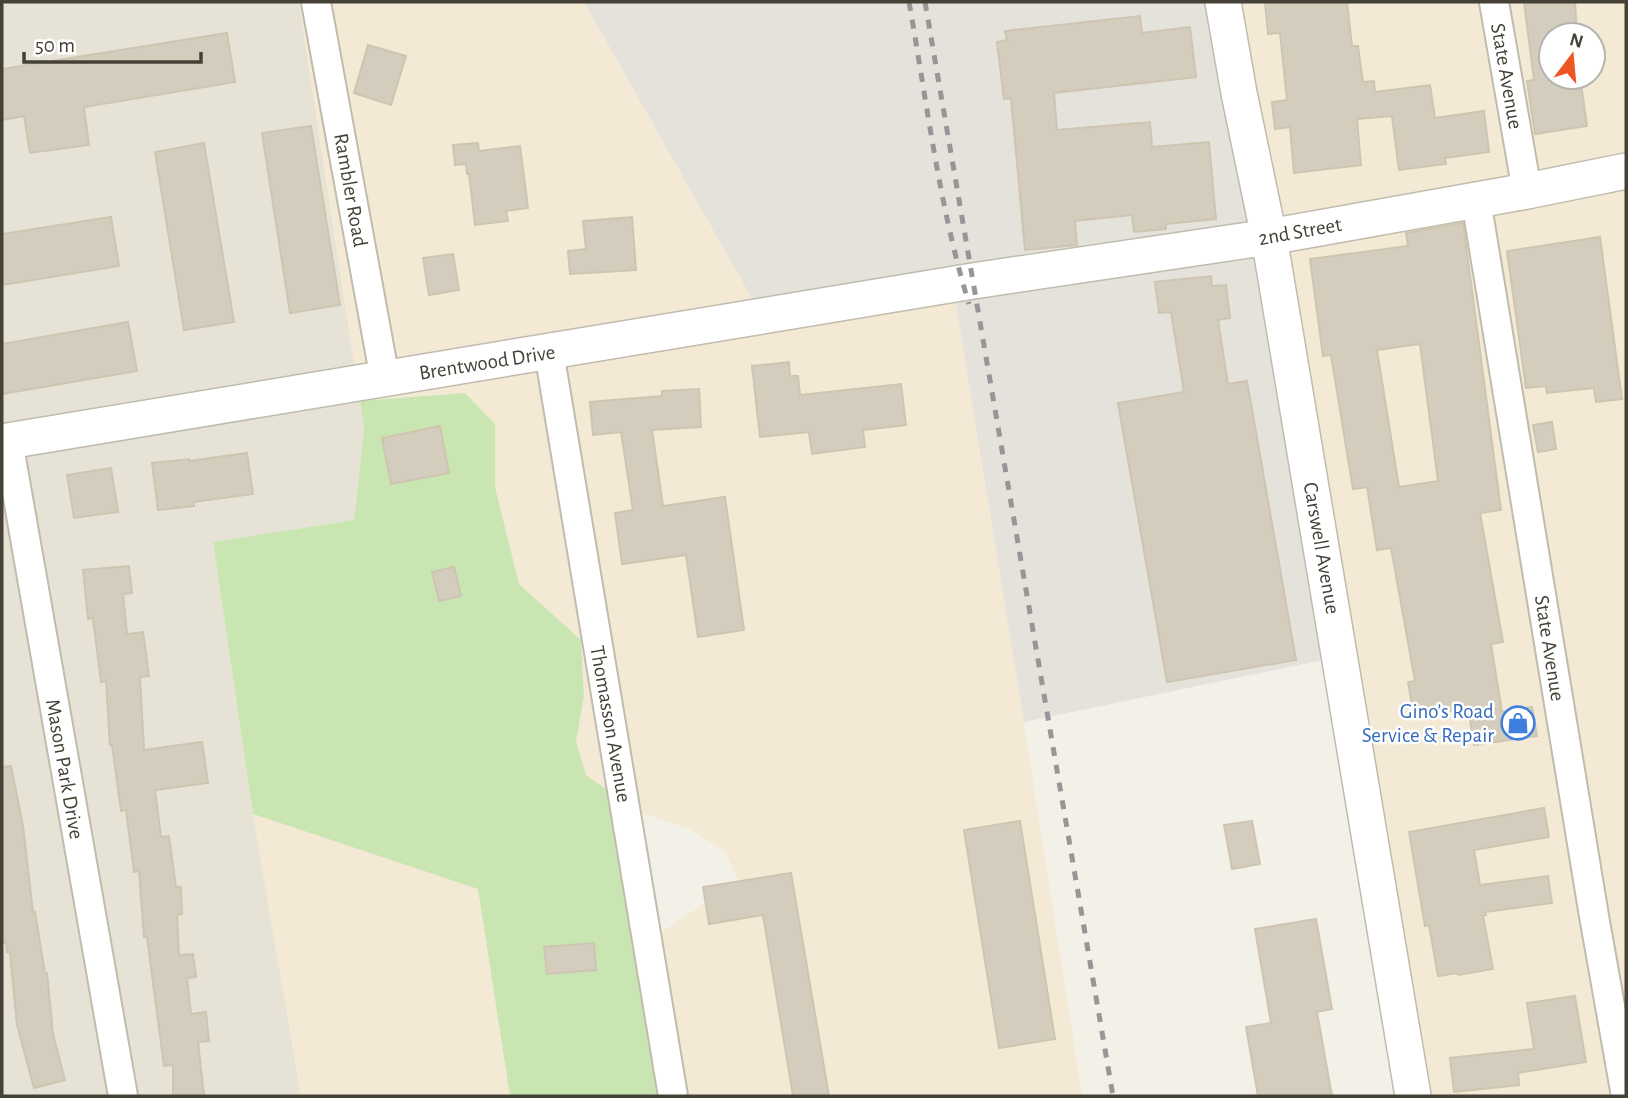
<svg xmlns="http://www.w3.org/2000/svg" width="1628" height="1098" font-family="'Alegreya Sans',sans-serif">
<rect width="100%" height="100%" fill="#f3f0e7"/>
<path fill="#e6e3d6" d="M 2,2 L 299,2 L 355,370 L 2,429 Z
M 359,396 L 364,429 L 354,520 L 213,542 L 253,814 L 301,1096 L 135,1096 L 23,452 Z
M 2,484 L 110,1096 L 2,1096 Z"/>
<path fill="#f3e9d4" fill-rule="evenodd" d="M 299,2 L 304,2 L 370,368 L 355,370 Z
M 329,2 L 584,2 L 755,304 L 394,364 Z
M 1236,2 L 1482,2 L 1512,180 L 1278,221 Z
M 1507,2 L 1626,2 L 1626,158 L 1537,175 ZM 1551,35 L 1593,35 L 1593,77 L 1551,77 Z
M 1626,185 L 1626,1025 L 1491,211 Z
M 1466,215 L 1614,1096 L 1426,1096 L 1283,248 Z
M 955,301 L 992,519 L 1082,1096 L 686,1096 L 659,934 L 738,881 L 725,851 L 690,829 L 638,812 L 563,363 Z
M 538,367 L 610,792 L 586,775 L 576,740 L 584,696 L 581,640 L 519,584 L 495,487 L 495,424 L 465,393 L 360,401 L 360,396 Z
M 253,814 L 478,889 L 510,1096 L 301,1096 Z"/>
<path fill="#e5e2dc" d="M 584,2 L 1211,2 L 1254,225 L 755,304 Z
M 1258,252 L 1328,659 L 1024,722 L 955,298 Z"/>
<path fill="#c9e5b2" d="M 465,393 L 495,424 L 495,487 L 519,584 L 581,640 L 584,696 L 576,741 L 586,775 L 610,792 L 661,1096 L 510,1096 L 478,889 L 253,814 L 213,542 L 354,520 L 364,429 L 360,401 Z"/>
<path fill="#d4cdbd" stroke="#cec5b1" stroke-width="2" fill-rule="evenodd" d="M 1265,2 L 1347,2 L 1352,46 L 1358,46 L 1363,82 L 1374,81 L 1375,92 L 1430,85 L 1435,118 L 1484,111 L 1489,152 L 1445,158 L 1446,164 L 1399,170 L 1392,116 L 1357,119 L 1361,165 L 1294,173 L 1290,127 L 1275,129 L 1272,102 L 1287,100 L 1280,33 L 1268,34 Z
M 1524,2 L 1575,2 L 1577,35 L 1551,35 L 1551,77 L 1580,77 L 1587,126 L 1535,134 L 1527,81 L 1534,80 Z
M 1140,16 L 1142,33 L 1190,27 L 1196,77 L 1054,93 L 1057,130 L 1150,122 L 1152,147 L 1209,142 L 1216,219 L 1166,224 L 1166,229 L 1134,232 L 1132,215 L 1075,221 L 1077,245 L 1025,250 L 1011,98 L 1004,99 L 997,42 L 1007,40 L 1005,31 Z
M 227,33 L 235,82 L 84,107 L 89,145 L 30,153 L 24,116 L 2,120 L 2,69 Z
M 368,45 L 406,56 L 391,105 L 354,93 Z
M 311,126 L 340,305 L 290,313 L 262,133 Z
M 204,143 L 234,322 L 184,330 L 155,152 Z
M 478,143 L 479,151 L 520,146 L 528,208 L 506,211 L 508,221 L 475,225 L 469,174 L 467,174 L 466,164 L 455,165 L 453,145 Z
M 111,217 L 119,266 L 2,285 L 2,234 Z
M 632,217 L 636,270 L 570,274 L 568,251 L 586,249 L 583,221 Z
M 1463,223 L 1501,510 L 1480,513 L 1503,642 L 1491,644 L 1502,712 L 1532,707 L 1537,736 L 1474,745 L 1468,708 L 1414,716 L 1408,682 L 1415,681 L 1391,548 L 1377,550 L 1367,487 L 1353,489 L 1331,355 L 1323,356 L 1310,259 L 1408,246 L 1406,233 ZM 1420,344 L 1438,481 L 1399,487 L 1377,350 Z
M 1600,237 L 1622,399 L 1596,402 L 1594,388 L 1547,393 L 1546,386 L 1526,388 L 1507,251 Z
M 453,254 L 459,290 L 429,295 L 423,258 Z
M 1211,276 L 1212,286 L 1226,285 L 1230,318 L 1218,320 L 1228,384 L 1247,381 L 1296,660 L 1167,682 L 1118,403 L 1184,392 L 1171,312 L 1159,313 L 1155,282 Z
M 128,322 L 137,371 L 2,394 L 2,344 Z
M 789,362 L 790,376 L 798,376 L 800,395 L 901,384 L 906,425 L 863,430 L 865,447 L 812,454 L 809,432 L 760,437 L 752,366 Z
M 699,389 L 701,427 L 652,430 L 663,506 L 725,497 L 744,630 L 698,637 L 686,555 L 622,564 L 615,513 L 633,510 L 621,432 L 593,435 L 590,402 L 662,396 L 662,391 Z
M 1552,422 L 1556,449 L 1538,452 L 1533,425 Z
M 440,426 L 449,473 L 391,484 L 382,438 Z
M 247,453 L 253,494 L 194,502 L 194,506 L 158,510 L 152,463 L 189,459 L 189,461 Z
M 111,468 L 118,512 L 74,518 L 67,475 Z
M 129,566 L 132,593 L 123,594 L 127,634 L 143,632 L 149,676 L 140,677 L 144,750 L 202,742 L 208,783 L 155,790 L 161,837 L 169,836 L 176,887 L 181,887 L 182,914 L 177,915 L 179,955 L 193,954 L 196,977 L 187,978 L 191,1014 L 206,1012 L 209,1041 L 198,1042 L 204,1096 L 173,1096 L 173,1065 L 164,1066 L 147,937 L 144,937 L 139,871 L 134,872 L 126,810 L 121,811 L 112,745 L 110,745 L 106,681 L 101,682 L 93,618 L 88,619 L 83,570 Z
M 454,567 L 461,596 L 439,601 L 432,572 Z
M 11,766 L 23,826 L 33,912 L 35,912 L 45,973 L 47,973 L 53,1034 L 65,1080 L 34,1088 L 17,1025 L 10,952 L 7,952 L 6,943 L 2,943 L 2,767 Z
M 1544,808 L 1549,837 L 1474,850 L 1480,885 L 1548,876 L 1552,903 L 1485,912 L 1486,915 L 1483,916 L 1493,969 L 1458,975 L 1457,973 L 1438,976 L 1429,925 L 1425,926 L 1409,832 Z
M 1020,821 L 1055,1039 L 999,1048 L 964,830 Z
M 1252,821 L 1260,864 L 1232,869 L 1224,825 Z
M 791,873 L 829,1096 L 793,1096 L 763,915 L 709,924 L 703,887 Z
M 1316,919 L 1332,1009 L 1317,1012 L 1332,1096 L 1258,1096 L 1246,1027 L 1271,1023 L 1255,929 Z
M 594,943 L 596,970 L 547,974 L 544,947 Z
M 1575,996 L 1586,1062 L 1518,1073 L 1519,1085 L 1454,1092 L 1450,1058 L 1534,1049 L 1527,1003 Z"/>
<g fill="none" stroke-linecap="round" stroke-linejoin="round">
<defs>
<path id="minor" d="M 316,2 L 385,379
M 1494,2 L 1527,191
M 1476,200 L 1594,916 L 1626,1096
M 549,352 L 673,1096
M 8,441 L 123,1096"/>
<path id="tertiary" d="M 1223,2 L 1239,93 L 1269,237 L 1413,1096
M 2,442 L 973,281 L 1269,237 L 1527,191 L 1626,171"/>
</defs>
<use href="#minor" stroke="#c0bcad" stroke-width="32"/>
<use href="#tertiary" stroke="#c0bcad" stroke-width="38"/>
<use href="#minor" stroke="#fff" stroke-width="28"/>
<use href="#tertiary" stroke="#fff" stroke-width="35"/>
<path stroke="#969696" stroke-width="5" stroke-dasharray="9 9" stroke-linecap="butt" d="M 909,2 C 927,103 939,206 969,304
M 925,2 L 1113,1096"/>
</g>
<defs>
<symbol id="shop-ring" viewBox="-11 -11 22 22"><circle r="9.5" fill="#fff" stroke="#3f7fe0" stroke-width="1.5"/><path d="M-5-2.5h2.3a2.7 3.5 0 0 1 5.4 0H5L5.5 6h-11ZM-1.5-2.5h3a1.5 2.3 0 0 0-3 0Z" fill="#3f7fe0"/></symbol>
</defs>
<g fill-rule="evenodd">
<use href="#shop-ring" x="1499" y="704" width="38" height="38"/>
</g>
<g text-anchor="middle" stroke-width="5" stroke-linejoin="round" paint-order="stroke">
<g font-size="21" fill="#454137" stroke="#fff">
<text transform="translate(1507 76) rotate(80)" y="7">State Avenue</text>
<text transform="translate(351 190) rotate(80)" y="7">Rambler Road</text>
<text transform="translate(1300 231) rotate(-10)" y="7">2nd Street</text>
<text transform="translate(487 362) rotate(-9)" y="7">Brentwood Drive</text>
<text transform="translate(1322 548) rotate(80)" y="7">Carswell Avenue</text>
<text transform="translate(1550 648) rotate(81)" y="7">State Avenue</text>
<text transform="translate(611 724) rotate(80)" y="7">Thomasson Avenue</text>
<text transform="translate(65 769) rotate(80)" y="7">Mason Park Drive</text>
</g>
<g font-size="21" fill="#366cbe" stroke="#fff" text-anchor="end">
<text x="1494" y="718">Gino’s Road<tspan x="1494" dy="24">Service &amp; Repair</tspan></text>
</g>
</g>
<rect width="1628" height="1098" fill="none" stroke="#454137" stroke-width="7"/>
<g transform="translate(1572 56) rotate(16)"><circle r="33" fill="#ffffff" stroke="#b5b3af" stroke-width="2"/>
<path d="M0-5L12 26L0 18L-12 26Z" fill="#ed5624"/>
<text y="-10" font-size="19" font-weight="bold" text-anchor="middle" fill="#454137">N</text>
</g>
<path d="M24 52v10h177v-10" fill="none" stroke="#454137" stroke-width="3.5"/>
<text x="35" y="52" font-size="21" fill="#454137" stroke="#ffffff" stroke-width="5" paint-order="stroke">50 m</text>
</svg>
